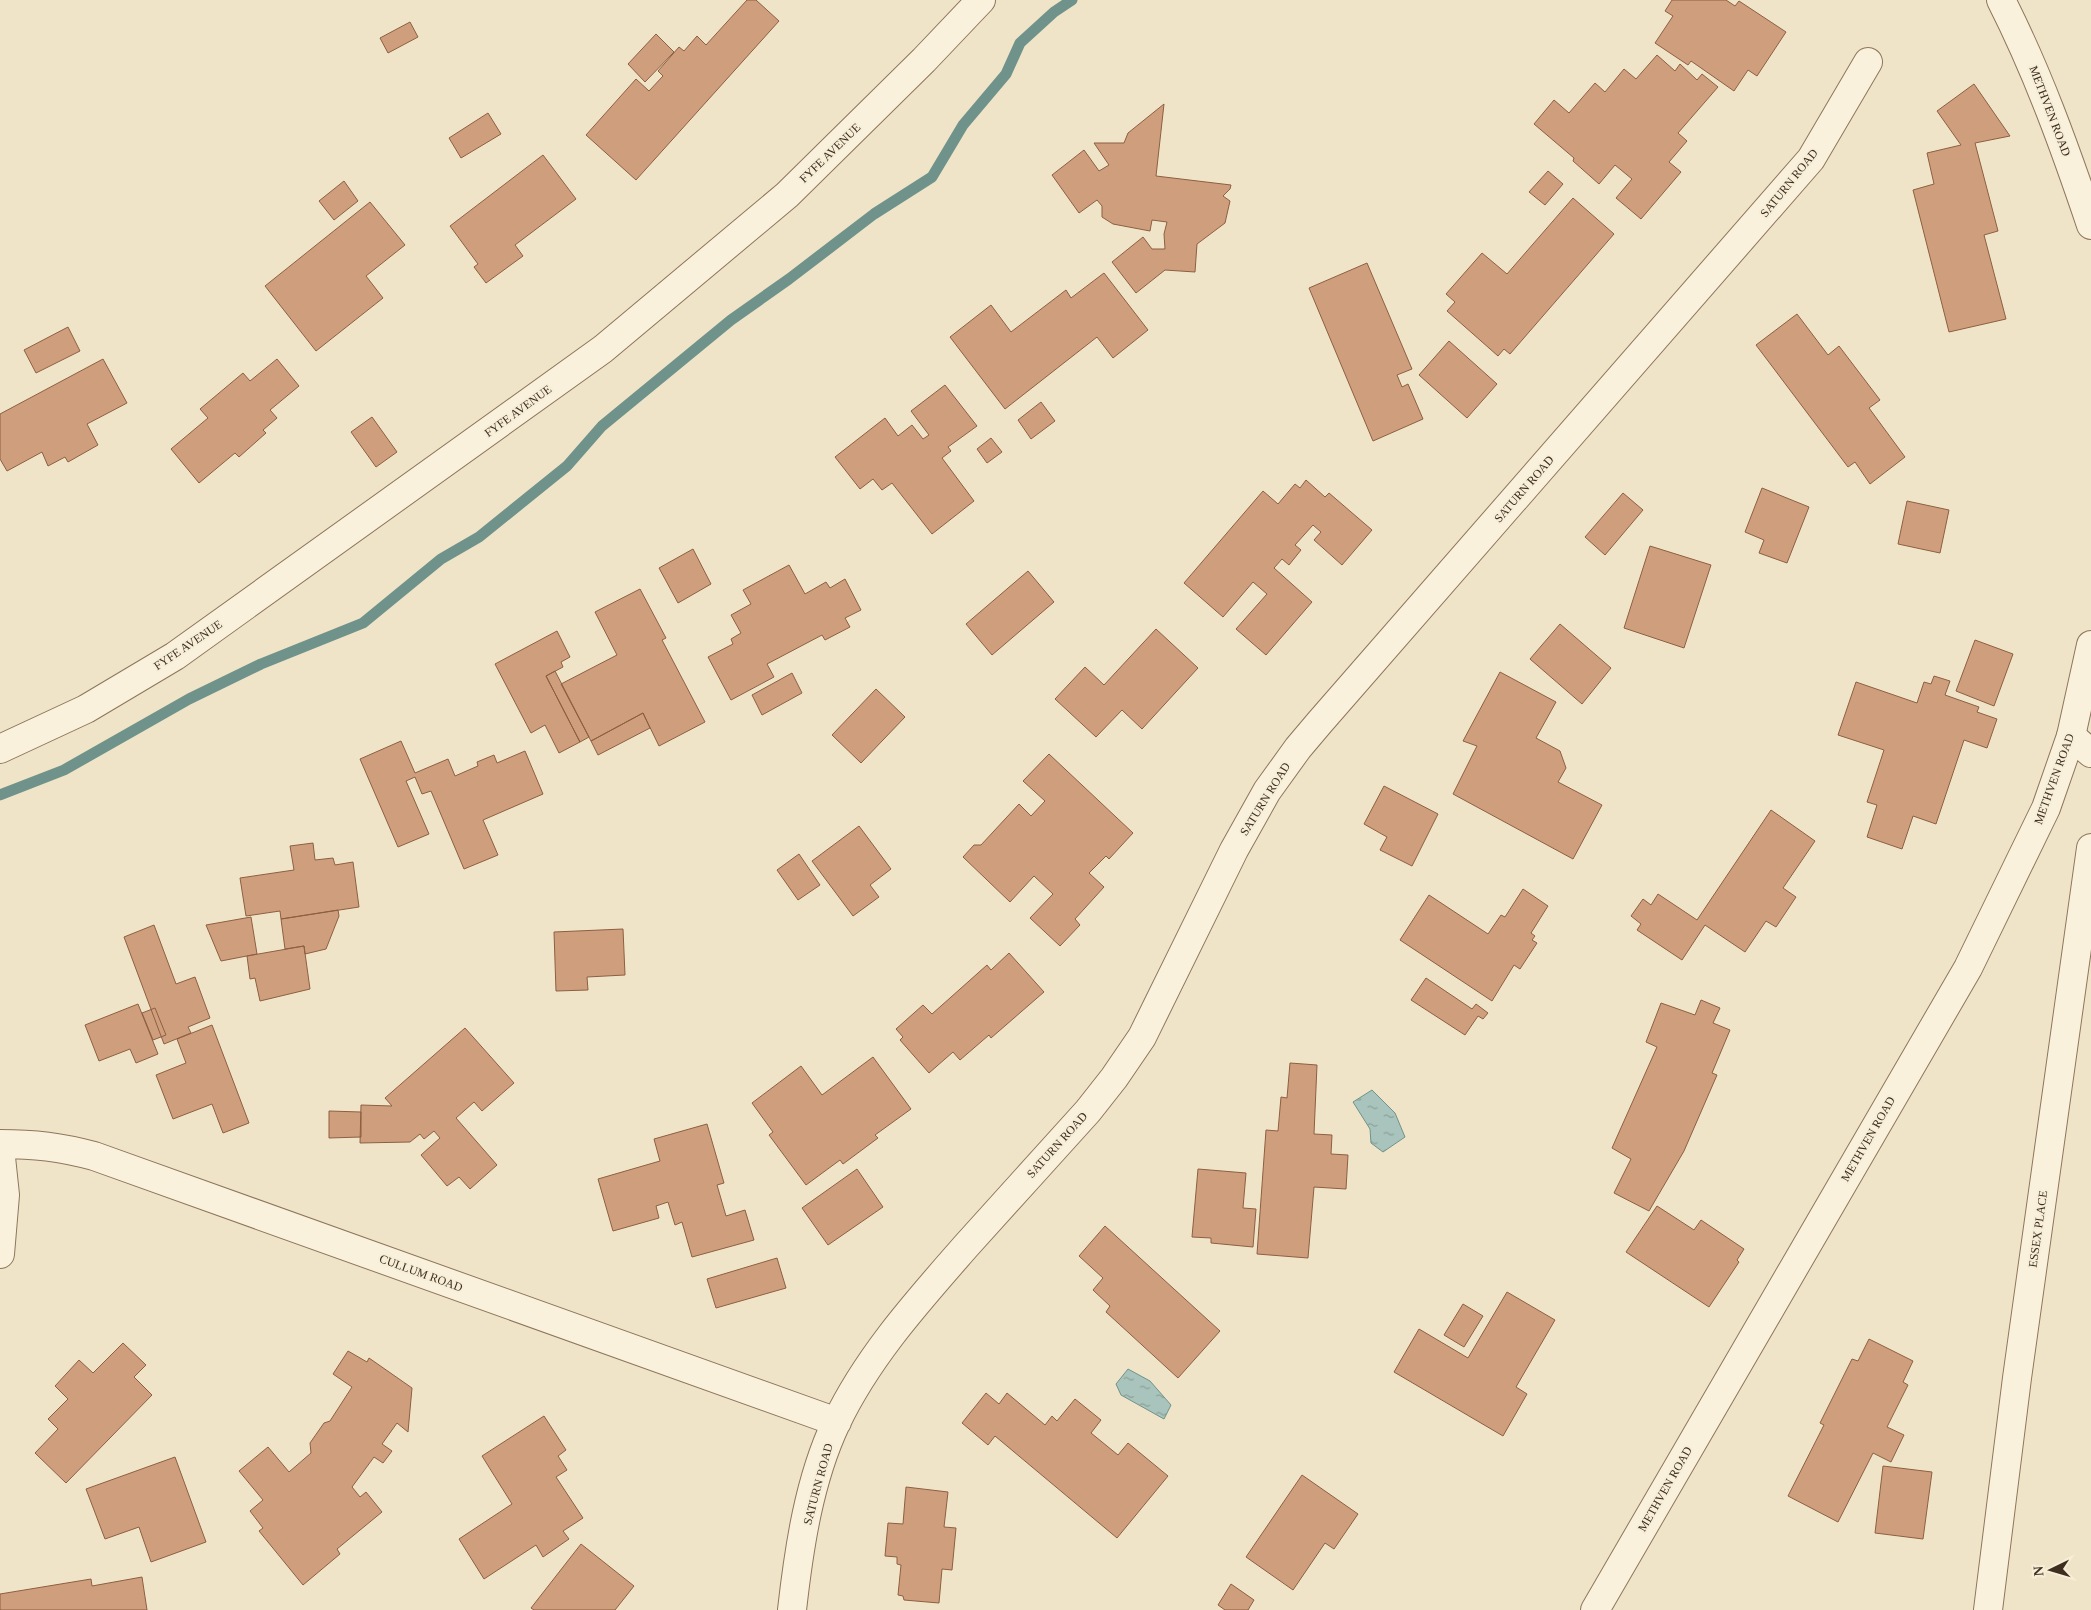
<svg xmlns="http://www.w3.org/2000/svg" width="2091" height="1610" font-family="'Times New Roman',serif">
<defs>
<pattern id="water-ripples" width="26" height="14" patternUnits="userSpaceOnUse" patternTransform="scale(1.25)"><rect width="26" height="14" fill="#a9c4bc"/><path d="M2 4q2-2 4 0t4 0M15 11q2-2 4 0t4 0" fill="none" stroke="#8ba098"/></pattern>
</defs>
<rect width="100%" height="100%" fill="#f0e4c8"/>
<path fill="url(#water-ripples)" stroke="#6f938a" d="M 1372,1090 L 1395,1113 L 1405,1137 L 1383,1152 L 1371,1143 L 1370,1129 L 1353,1102 Z
M 1128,1369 L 1150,1381 L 1171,1405 L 1164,1419 L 1121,1395 L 1116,1384 Z"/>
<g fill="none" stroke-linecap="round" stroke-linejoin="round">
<path stroke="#6f938a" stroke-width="11" d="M 0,795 L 64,770 L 189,699 L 261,664 L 363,623 L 441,559 L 479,537 L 567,466 L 602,426 L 731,320 L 789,279 L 874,214 L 932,177 L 963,125 L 1006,74 L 1020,43 L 1054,12 L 1072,0"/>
</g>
<path fill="#cf9f7d" stroke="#8d5f41" d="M 747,0 L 756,0 L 779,21 L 636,180 L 586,135 L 636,79 L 649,91 L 663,76 L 658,71 L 679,47 L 684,51 L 697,36 L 706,45 Z
M 1672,0 L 1726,0 L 1735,6 L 1739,1 L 1786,32 L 1757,76 L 1748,70 L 1734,91 L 1691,61 L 1688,65 L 1655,43 L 1673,16 L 1665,11 Z
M 410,22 L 418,37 L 388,53 L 380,38 Z
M 656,34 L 674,52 L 645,82 L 628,64 Z
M 1657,55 L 1675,71 L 1680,64 L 1697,80 L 1702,74 L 1718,87 L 1678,133 L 1687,141 L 1669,162 L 1681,172 L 1641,219 L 1616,198 L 1632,179 L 1615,165 L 1599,184 L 1573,161 L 1574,158 L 1534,124 L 1554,100 L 1569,113 L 1595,83 L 1605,92 L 1624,69 L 1636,79 Z
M 1974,84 L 2010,136 L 1975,143 L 1998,231 L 1984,235 L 2006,319 L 1949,332 L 1913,190 L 1934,184 L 1927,153 L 1961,145 L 1937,111 Z
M 1164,104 L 1156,176 L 1231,185 L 1230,189 L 1223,196 L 1230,201 L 1225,223 L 1197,244 L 1195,272 L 1165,270 L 1136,293 L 1112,262 L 1143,237 L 1152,249 L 1165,249 L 1164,234 L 1167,222 L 1152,220 L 1150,231 L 1113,224 L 1102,217 L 1102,206 L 1097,200 L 1079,213 L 1052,175 L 1084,150 L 1099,171 L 1109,165 L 1094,143 L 1124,143 L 1128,133 Z
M 488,113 L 501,134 L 461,158 L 449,138 Z
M 543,155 L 576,199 L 515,245 L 523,256 L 486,283 L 474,267 L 478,264 L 450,226 Z
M 1548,171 L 1563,184 L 1545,205 L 1529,192 Z
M 344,181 L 358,201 L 334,220 L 319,201 Z
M 1573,198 L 1614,234 L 1510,354 L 1504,349 L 1498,356 L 1447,311 L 1455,302 L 1446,294 L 1482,253 L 1507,274 Z
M 370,202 L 405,245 L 366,276 L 383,298 L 316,351 L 265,286 Z
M 1367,263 L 1412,369 L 1397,375 L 1402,387 L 1408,384 L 1423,419 L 1373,441 L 1309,288 Z
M 1104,273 L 1148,330 L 1113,358 L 1097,337 L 1005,409 L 950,337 L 991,305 L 1011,332 L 1066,290 L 1071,298 Z
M 1797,314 L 1828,355 L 1839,346 L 1880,400 L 1869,408 L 1905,457 L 1870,484 L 1855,462 L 1848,467 L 1756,345 Z
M 68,327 L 80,351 L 36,373 L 24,350 Z
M 1449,341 L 1497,384 L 1467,418 L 1419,375 Z
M 103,359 L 127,403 L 87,424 L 98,445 L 68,462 L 65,457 L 48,466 L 42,452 L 7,471 L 0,459 L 0,414 Z
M 277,359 L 299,386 L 270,410 L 277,418 L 263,430 L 266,433 L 239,457 L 235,453 L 199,483 L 171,449 L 208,418 L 200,409 L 243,373 L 250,381 Z
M 945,385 L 977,426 L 948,447 L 951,451 L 942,458 L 974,501 L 932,534 L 892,483 L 882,490 L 873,479 L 860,489 L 835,457 L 885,418 L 898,436 L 912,425 L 923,439 L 929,435 L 911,411 Z
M 1041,402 L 1055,421 L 1031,439 L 1018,420 Z
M 372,417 L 397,452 L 376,467 L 351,432 Z
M 991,438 L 1002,452 L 987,463 L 977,449 Z
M 1306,480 L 1325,497 L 1329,493 L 1372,530 L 1342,565 L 1314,540 L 1321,532 L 1313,525 L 1295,545 L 1301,550 L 1289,565 L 1282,559 L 1274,568 L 1312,602 L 1266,655 L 1236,629 L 1267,594 L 1253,582 L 1223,617 L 1184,583 L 1263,491 L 1278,504 L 1295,484 L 1300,488 Z
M 1762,488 L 1809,507 L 1787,563 L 1759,553 L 1764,540 L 1745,532 Z
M 1623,493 L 1643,510 L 1605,555 L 1585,537 Z
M 1907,501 L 1949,510 L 1940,553 L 1898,544 Z
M 1650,546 L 1711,565 L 1684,648 L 1624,628 Z
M 693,549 L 711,584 L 678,603 L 659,568 Z
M 789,565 L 805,594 L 826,582 L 830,588 L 845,579 L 861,610 L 845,618 L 850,627 L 825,640 L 822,635 L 767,664 L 774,677 L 731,700 L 708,657 L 733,644 L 731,639 L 741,633 L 731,615 L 751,604 L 743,590 Z
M 1028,571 L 1054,602 L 992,655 L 966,624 Z
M 640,589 L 666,638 L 662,640 L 705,722 L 659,746 L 643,713 L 591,741 L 561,684 L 617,655 L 595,612 Z
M 1560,624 L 1611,668 L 1582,704 L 1530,659 Z
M 1156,629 L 1198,668 L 1142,729 L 1122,710 L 1096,737 L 1055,699 L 1085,667 L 1104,685 Z
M 557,631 L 570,657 L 561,662 L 563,667 L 546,676 L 580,742 L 559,753 L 545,725 L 531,733 L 495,664 Z
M 1975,640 L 2013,654 L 1994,706 L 1956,691 Z
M 555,671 L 589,737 L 580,742 L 546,676 Z
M 1500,672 L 1556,702 L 1536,738 L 1560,751 L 1566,768 L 1558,782 L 1602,805 L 1573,859 L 1453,794 L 1477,746 L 1463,741 Z
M 792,673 L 802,693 L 762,715 L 752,695 Z
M 1934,676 L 1950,681 L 1945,695 L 1979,707 L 1977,712 L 1997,719 L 1987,748 L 1964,740 L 1936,824 L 1913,816 L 1902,849 L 1867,837 L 1877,805 L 1867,802 L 1884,750 L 1838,735 L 1856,682 L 1917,703 L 1924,682 L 1931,684 Z
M 876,689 L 905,717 L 861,763 L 832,735 Z
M 643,713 L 650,728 L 598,755 L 591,741 Z
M 401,741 L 415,773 L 448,759 L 455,776 L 478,766 L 477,762 L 494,755 L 497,763 L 525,751 L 543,794 L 483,820 L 498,855 L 464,869 L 431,791 L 422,794 L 415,777 L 406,781 L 429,834 L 398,847 L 360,759 Z
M 1049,754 L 1133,833 L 1109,859 L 1106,856 L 1089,873 L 1104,887 L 1075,919 L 1080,925 L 1060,946 L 1030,918 L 1053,894 L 1034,876 L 1010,902 L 963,857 L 974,845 L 981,845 L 1019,804 L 1031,816 L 1045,801 L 1023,781 Z
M 1384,786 L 1438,814 L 1412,866 L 1380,850 L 1387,837 L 1364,824 Z
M 1771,810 L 1815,841 L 1783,888 L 1796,897 L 1776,927 L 1766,921 L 1745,952 L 1705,925 L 1682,960 L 1637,930 L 1641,924 L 1631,916 L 1643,899 L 1651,905 L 1658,894 L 1697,920 Z
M 859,826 L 891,869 L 870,885 L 879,897 L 853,916 L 812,861 Z
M 313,843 L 315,860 L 333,858 L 335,865 L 353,862 L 359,907 L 281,919 L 280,911 L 246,916 L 240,878 L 294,870 L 290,846 Z
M 799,854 L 820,885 L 798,900 L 777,870 Z
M 1523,889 L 1548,906 L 1531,933 L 1535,936 L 1532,940 L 1537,943 L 1520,969 L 1514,965 L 1492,1001 L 1400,940 L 1429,895 L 1488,934 L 1501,915 L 1505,917 Z
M 338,910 L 339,916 L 326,949 L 305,954 L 304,946 L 285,949 L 281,919 Z
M 251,917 L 257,954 L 221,961 L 206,925 Z
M 154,925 L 176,984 L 195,977 L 210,1018 L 188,1027 L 191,1033 L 164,1044 L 124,937 Z
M 623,929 L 625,975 L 587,977 L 588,990 L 556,991 L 554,932 Z
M 304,946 L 310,989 L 260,1001 L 255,978 L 250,979 L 247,956 Z
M 1009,953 L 1044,992 L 991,1038 L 989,1035 L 960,1060 L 953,1052 L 929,1073 L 900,1040 L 903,1037 L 896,1029 L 923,1005 L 932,1014 L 987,965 L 991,970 Z
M 1426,978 L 1472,1009 L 1476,1004 L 1488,1013 L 1483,1019 L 1478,1016 L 1465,1035 L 1411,1000 Z
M 1701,1000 L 1720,1008 L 1713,1023 L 1730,1030 L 1712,1073 L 1717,1075 L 1684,1151 L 1649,1211 L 1614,1193 L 1631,1159 L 1612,1148 L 1657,1047 L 1646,1042 L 1661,1003 L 1695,1015 Z
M 138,1004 L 158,1054 L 136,1063 L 130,1049 L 99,1061 L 85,1025 Z
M 155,1008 L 166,1035 L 153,1040 L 142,1013 Z
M 212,1025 L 249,1123 L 223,1133 L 212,1104 L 173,1119 L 156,1075 L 186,1063 L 177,1039 Z
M 465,1028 L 514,1083 L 482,1111 L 474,1102 L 456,1118 L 497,1165 L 470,1189 L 459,1177 L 447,1186 L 421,1155 L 440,1138 L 434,1131 L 424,1139 L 420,1134 L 410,1142 L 360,1143 L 361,1105 L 392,1106 L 385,1098 Z
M 873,1057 L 911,1109 L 875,1135 L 878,1138 L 843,1164 L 840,1160 L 806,1185 L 769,1135 L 773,1132 L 752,1103 L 801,1066 L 822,1095 Z
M 1290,1063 L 1317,1065 L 1314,1134 L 1332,1135 L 1331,1154 L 1348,1155 L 1346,1189 L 1314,1187 L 1308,1258 L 1257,1254 L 1266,1130 L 1278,1131 L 1281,1097 L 1287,1098 Z
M 329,1111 L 361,1112 L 361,1137 L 329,1138 Z
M 707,1124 L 724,1183 L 717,1185 L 726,1216 L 745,1210 L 754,1240 L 692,1257 L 682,1222 L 675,1225 L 668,1202 L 656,1206 L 659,1218 L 613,1231 L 598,1179 L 660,1161 L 654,1139 Z
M 857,1169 L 883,1207 L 828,1245 L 802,1208 Z
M 1198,1169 L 1246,1173 L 1243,1208 L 1256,1209 L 1253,1247 L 1211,1243 L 1211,1238 L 1192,1237 Z
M 1657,1206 L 1694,1230 L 1701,1220 L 1744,1249 L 1737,1260 L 1739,1262 L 1709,1307 L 1626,1252 Z
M 1105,1226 L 1220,1331 L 1178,1378 L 1106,1312 L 1110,1306 L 1093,1290 L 1103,1278 L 1079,1256 Z
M 777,1258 L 786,1288 L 716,1308 L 707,1279 Z
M 1507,1292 L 1555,1320 L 1516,1387 L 1527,1394 L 1503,1436 L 1394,1372 L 1419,1329 L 1468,1358 Z
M 1463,1304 L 1483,1316 L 1464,1347 L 1444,1335 Z
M 1869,1339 L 1913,1361 L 1903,1382 L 1908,1385 L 1887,1427 L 1904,1435 L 1891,1462 L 1873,1453 L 1838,1522 L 1788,1496 L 1824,1425 L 1820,1423 L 1852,1359 L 1858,1361 Z
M 123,1343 L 146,1365 L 134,1377 L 152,1395 L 66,1483 L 35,1453 L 58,1429 L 48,1419 L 68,1399 L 55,1386 L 79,1360 L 93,1373 Z
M 348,1351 L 367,1362 L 369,1358 L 412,1388 L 408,1432 L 397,1423 L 382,1444 L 392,1451 L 383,1463 L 374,1457 L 352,1487 L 360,1497 L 366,1492 L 382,1512 L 337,1549 L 340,1554 L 303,1585 L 259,1531 L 263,1528 L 250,1511 L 263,1500 L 239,1471 L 268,1447 L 289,1472 L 311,1453 L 310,1443 L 324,1423 L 330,1421 L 352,1387 L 333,1374 Z
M 986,1393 L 999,1404 L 1007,1393 L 1045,1425 L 1052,1416 L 1057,1421 L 1075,1399 L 1101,1420 L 1091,1433 L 1118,1455 L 1128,1443 L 1168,1476 L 1117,1538 L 995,1436 L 988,1445 L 962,1423 Z
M 544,1416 L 566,1450 L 558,1456 L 567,1470 L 556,1477 L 583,1518 L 563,1531 L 569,1539 L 543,1557 L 536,1545 L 484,1579 L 459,1539 L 512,1504 L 482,1456 Z
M 175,1457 L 206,1542 L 151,1562 L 139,1527 L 105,1539 L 86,1489 Z
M 1883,1466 L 1932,1472 L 1923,1539 L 1875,1533 Z
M 1302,1475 L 1358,1514 L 1334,1549 L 1325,1543 L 1293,1590 L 1246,1557 Z
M 906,1487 L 948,1492 L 944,1527 L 956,1528 L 952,1570 L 942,1569 L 939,1603 L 904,1600 L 903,1596 L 898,1595 L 901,1565 L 897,1564 L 897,1557 L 885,1556 L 888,1523 L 903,1524 Z
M 581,1544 L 634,1586 L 615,1610 L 534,1610 L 531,1608 Z
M 142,1577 L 147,1610 L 0,1610 L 0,1594 L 91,1579 L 92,1586 Z
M 1231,1584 L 1254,1600 L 1248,1610 L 1225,1610 L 1218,1605 Z"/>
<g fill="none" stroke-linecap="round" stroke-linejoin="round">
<defs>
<path id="minor" d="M 2071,736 L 2091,753
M 0,749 L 86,709 L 175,656 L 603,349 L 787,195 L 924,60 L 981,0
M 0,1144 C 35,1144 60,1147 94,1156 L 837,1422
M 0,1148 L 5,1195 L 0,1254
M 792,1610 C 799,1548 809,1480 836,1423 C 868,1356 918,1301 966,1246 C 1007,1201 1047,1156 1088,1111 L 1114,1078 L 1142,1037 L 1234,850 L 1267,791 L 1298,748 L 1320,722 L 1811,159 L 1868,62
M 1988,1610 L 2017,1378 L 2091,848"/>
<path id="tertiary" d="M 2001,0 C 2038,73 2065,148 2091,225
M 1595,1610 L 1968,968 L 2046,808 L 2071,736 L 2091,645"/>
</defs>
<use href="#minor" stroke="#8d765c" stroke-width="30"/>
<use href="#tertiary" stroke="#8d765c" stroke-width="30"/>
<use href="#minor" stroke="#faf1dc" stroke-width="28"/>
<use href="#tertiary" stroke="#faf1dc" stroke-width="28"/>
</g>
<g text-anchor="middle" stroke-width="4" stroke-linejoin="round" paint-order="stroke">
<g font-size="12" fill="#3d2e20" stroke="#f7eed8">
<text transform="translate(2050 111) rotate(69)" y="4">METHVEN ROAD</text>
<text transform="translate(830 153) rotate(-44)" y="4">FYFE AVENUE</text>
<text transform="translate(1789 183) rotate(-51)" y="4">SATURN ROAD</text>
<text transform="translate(518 411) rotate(-36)" y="4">FYFE AVENUE</text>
<text transform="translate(1524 489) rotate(-49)" y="4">SATURN ROAD</text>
<text transform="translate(188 645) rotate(-34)" y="4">FYFE AVENUE</text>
<text transform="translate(2054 779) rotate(-70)" y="4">METHVEN ROAD</text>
<text transform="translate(1265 799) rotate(-58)" y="4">SATURN ROAD</text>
<text transform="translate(1868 1139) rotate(-60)" y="4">METHVEN ROAD</text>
<text transform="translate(1057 1145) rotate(-48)" y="4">SATURN ROAD</text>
<text transform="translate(2038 1229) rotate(-82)" y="4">ESSEX PLACE</text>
<text transform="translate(421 1273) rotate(20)" y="4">CULLUM ROAD</text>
<text transform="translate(818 1484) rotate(-75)" y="4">SATURN ROAD</text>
<text transform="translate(1665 1489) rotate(-60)" y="4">METHVEN ROAD</text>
</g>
</g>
<g transform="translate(2051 1570) rotate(265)" stroke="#f7eed8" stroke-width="4" paint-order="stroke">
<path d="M0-4L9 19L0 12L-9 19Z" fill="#3d2e20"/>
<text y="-8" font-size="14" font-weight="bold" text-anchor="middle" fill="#3d2e20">N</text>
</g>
</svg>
